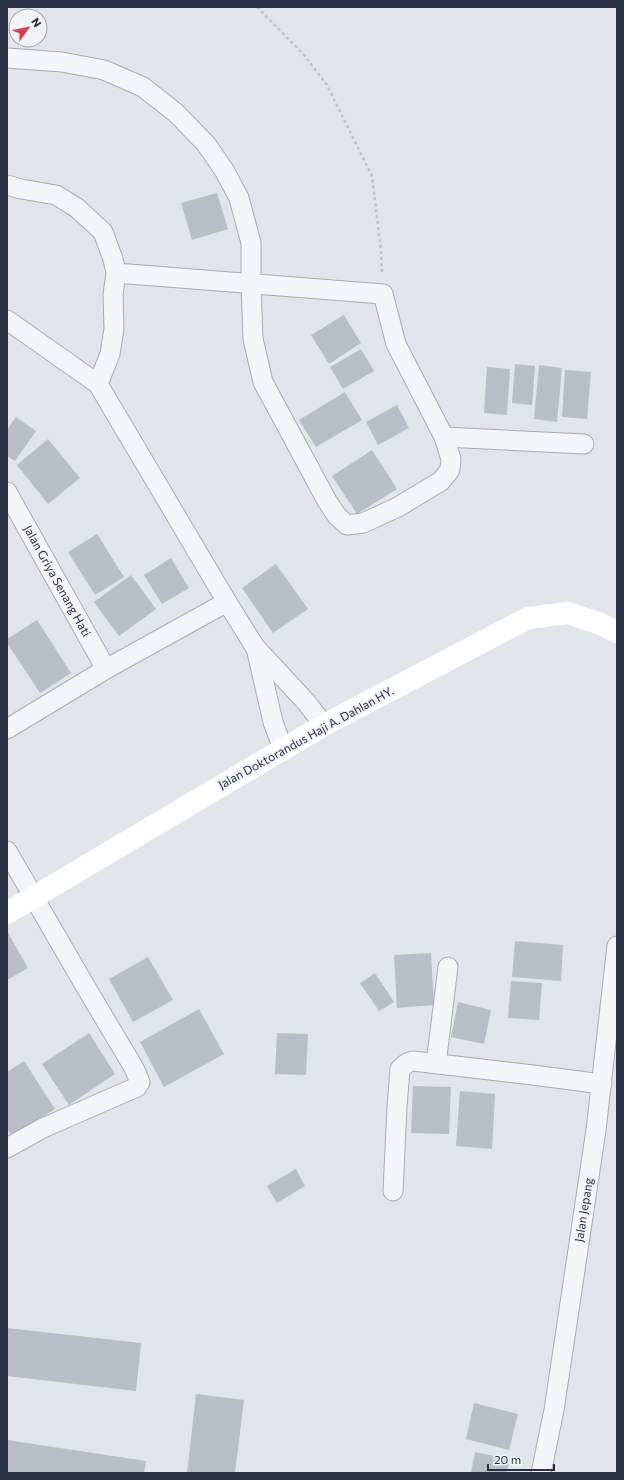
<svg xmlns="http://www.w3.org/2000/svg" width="624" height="1480" font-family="Commissioner,sans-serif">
<rect width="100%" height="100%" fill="#e1e4ea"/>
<path fill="#b8bdc8" d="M 217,193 L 228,229 L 192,240 L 181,203 Z
M 344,315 L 361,343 L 329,364 L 311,335 Z
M 361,349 L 374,371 L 343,389 L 330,367 Z
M 515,364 L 535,366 L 532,405 L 512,403 Z
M 539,365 L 562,368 L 557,422 L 534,419 Z
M 487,367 L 510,369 L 507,415 L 484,413 Z
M 565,370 L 591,372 L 587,419 L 562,417 Z
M 345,392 L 362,420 L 316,447 L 299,420 Z
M 397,405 L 409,428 L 378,445 L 366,422 Z
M 16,417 L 36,431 L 15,461 L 7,456 L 7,430 Z
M 48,439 L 80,478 L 48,504 L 17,465 Z
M 372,450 L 397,489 L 357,514 L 332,476 Z
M 97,534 L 124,577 L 95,595 L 68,552 Z
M 171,558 L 189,588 L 162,604 L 144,575 Z
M 276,564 L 308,609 L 273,633 L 242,588 Z
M 131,575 L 156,609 L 119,636 L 94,602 Z
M 37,620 L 71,673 L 40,693 L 7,643 L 7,639 Z
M 7,931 L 28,968 L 7,980 Z
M 515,941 L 563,945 L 561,981 L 512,977 Z
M 431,953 L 434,1005 L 397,1008 L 394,955 Z
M 148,957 L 173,1000 L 133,1022 L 109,979 Z
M 375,973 L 394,1002 L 379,1011 L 360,983 Z
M 511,981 L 542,983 L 539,1020 L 508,1018 Z
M 458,1002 L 491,1010 L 484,1044 L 451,1037 Z
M 199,1009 L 224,1054 L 164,1087 L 140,1042 Z
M 89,1033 L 115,1074 L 69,1105 L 42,1064 Z
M 277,1033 L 308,1034 L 306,1075 L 275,1074 Z
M 24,1061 L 55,1109 L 12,1136 L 7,1129 L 7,1072 Z
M 413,1086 L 451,1087 L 449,1134 L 411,1133 Z
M 460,1091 L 495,1094 L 492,1149 L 456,1146 Z
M 296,1169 L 305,1186 L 277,1203 L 267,1186 Z
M 7,1328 L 141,1343 L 136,1391 L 7,1376 Z
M 196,1394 L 244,1400 L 235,1473 L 187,1473 Z
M 474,1403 L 518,1414 L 509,1450 L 466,1439 Z
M 7,1440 L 146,1461 L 144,1473 L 7,1473 Z
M 475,1452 L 509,1459 L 507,1473 L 471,1473 Z"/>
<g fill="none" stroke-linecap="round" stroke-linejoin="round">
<defs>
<path id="street" d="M 7,58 L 62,62 L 104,70 L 143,87 L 176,113 L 206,144 L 224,170 L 239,198 L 251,243 L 251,284 L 253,339 L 263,382 L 327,501 L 337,516 L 347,525 L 363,523 L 398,507 L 441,481 L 450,470 L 451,459 L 444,437 L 396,344 L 383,294 L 116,273
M 7,185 L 21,189 L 56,195 L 77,208 L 103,232 L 113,259 L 116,273 L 113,295 L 114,329 L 110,354 L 98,384
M 7,320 L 98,384 L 227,602 L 255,647 L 306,702 L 324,725
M 444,437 L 584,444
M 7,492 L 106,669
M 256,648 L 273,722 L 283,749
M 7,729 L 106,669 L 227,602
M 7,851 L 84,984 L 134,1068 L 140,1082 L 137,1087 L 43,1128 L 7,1148
M 436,1064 L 448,967
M 393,1191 L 397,1107 L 400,1069 L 407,1063 L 413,1061 L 533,1075 L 602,1084
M 541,1473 L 554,1410 L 596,1130 L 617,946"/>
</defs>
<use href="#street" stroke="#a6abb5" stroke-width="21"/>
<path stroke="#bfc2c9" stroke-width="2.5" stroke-dasharray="3 3" stroke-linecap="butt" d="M 257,7 L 304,55 L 327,85 L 372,176 L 381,251 L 382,273"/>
<use href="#street" stroke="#f4f5f8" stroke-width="19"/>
<path stroke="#fff" stroke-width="22" d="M 7,913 L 324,725 L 528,618 L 568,613 L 598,623 L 617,632"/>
</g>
<g text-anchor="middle" stroke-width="4" stroke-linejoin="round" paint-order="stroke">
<g font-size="12" fill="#283143" stroke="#f1f3f8">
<text transform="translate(57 581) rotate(61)" y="4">Jalan Griya Senang Hati</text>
<text transform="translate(306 738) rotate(-29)" y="4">Jalan Doktorandus Haji A. Dahlan HY.</text>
<text transform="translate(584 1210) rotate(-81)" y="4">Jalan Jepang</text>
</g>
</g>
<rect width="624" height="1480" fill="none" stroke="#283143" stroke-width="16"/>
<g transform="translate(28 28) rotate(57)"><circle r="19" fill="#f1f3f8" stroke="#a1a5b0"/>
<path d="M0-3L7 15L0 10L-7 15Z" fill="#d44151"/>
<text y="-6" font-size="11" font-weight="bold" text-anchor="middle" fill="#283143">N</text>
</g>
<path d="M488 1464v6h66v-6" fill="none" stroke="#283143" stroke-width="2"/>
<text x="494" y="1464" font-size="12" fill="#283143" stroke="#f1f3f8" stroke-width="3" paint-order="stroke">20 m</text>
</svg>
